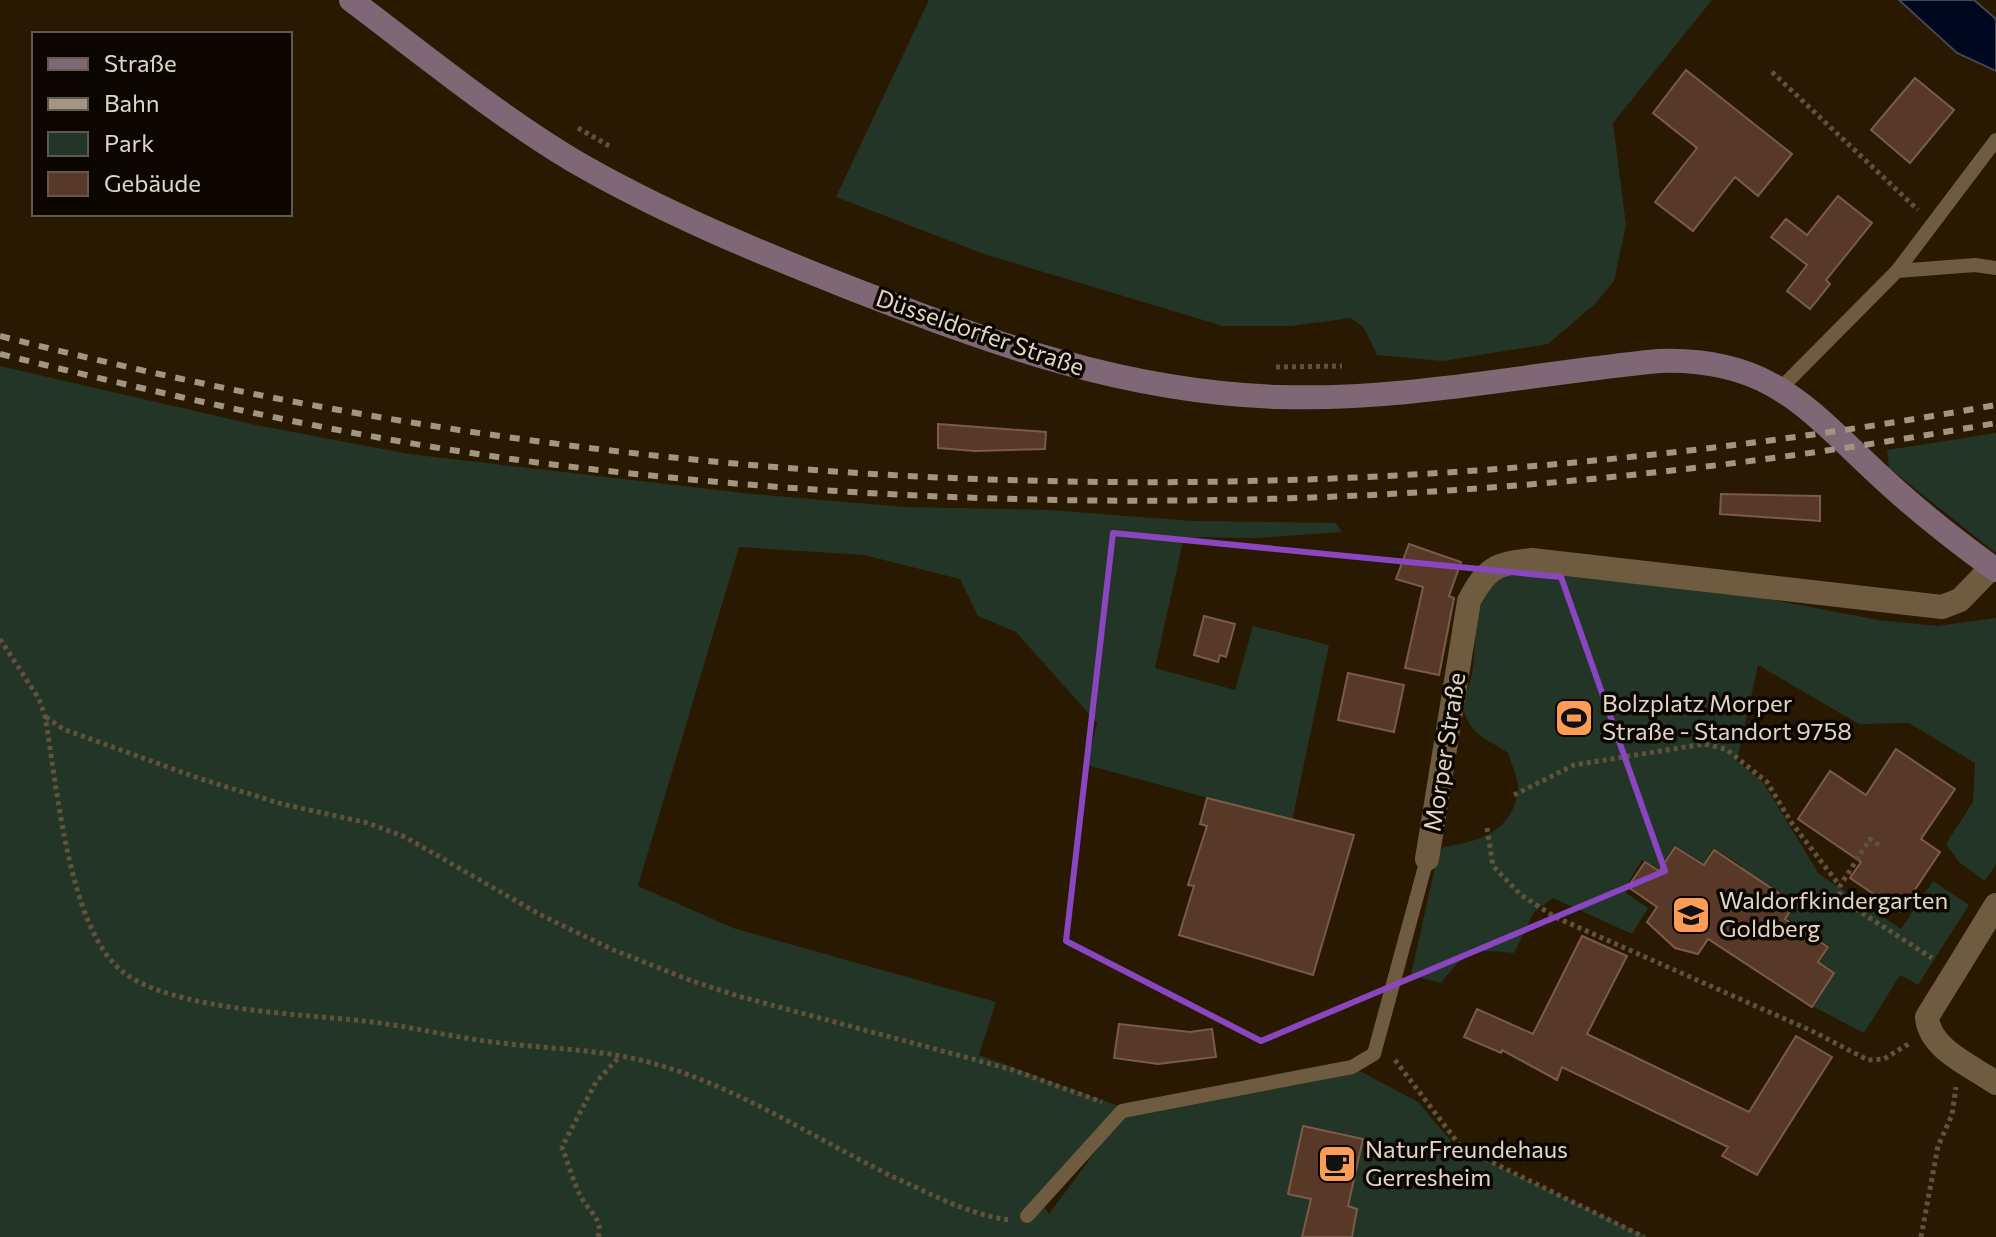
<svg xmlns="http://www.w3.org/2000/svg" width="1996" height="1237" font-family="Commissioner,sans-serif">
<rect width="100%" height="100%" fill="#291900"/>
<path fill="#233527" d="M 929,0 L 1712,0 L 1613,123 L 1626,225 L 1614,281 L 1595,304 L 1548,344 L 1443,361 L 1377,355 L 1364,328 L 1351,318 L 1291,326 L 1223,326 L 984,254 L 836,197 Z
M 0,366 L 256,425 L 409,454 L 752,494 L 905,507 L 1050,510 L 1192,521 L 1336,523 L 1342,532 L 1257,538 L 1184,537 L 1155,668 L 1235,690 L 1253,626 L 1329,645 L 1292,821 L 1087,765 L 1097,723 L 1016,632 L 978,616 L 960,579 L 864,555 L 739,547 L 638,886 L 733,928 L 996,1002 L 979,1055 L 1121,1107 L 1044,1206 L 1049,1214 L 1124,1113 L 1356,1069 L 1418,1102 L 1455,1146 L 1648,1237 L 0,1237 Z
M 1996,433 L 1996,553 L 1889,468 L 1887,450 Z
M 1548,571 L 1737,593 L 1878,620 L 1937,626 L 1996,618 L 1996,864 L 1985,881 L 1959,862 L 1946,844 L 1973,802 L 1975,763 L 1909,723 L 1859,724 L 1758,665 L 1737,761 L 1762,781 L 1819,874 L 1901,929 L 1933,881 L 1969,905 L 1918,985 L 1900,975 L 1864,1033 L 1814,1007 L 1835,972 L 1820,962 L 1830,946 L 1787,918 L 1796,903 L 1768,884 L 1758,898 L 1732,881 L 1742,866 L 1713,848 L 1704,863 L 1674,845 L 1659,869 L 1642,860 L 1625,888 L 1626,893 L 1648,908 L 1632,934 L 1553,898 L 1534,912 L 1514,953 C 1472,949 1467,950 1441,983 L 1411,975 L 1437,858 L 1443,847 C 1478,842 1513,832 1518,790 C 1519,779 1511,764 1508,753 C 1485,737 1469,736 1462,704 C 1465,694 1470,684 1472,674 C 1477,647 1472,605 1494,584 C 1507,572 1532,573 1548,571 Z"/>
<path fill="#00081f" stroke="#444651" stroke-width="2" d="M 1899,0 L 1974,0 L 1996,19 L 1996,71 L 1957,53 Z"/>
<path fill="#583927" stroke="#7a5b49" stroke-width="2" d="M 1686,70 L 1792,154 L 1758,196 L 1735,177 L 1693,231 L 1655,202 L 1697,148 L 1653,113 Z
M 1915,78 L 1954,110 L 1910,163 L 1871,130 Z
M 1838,196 L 1872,223 L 1826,280 L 1830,284 L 1810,309 L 1787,291 L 1807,265 L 1771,237 L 1786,219 L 1807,235 Z
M 938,424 L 1046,432 L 1045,449 L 975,451 L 938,448 Z
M 1721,494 L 1820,496 L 1820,521 L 1720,514 Z
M 1409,544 L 1461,562 L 1449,596 L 1454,598 L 1439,675 L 1405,668 L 1423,587 L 1396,579 Z
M 1204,616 L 1235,624 L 1226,657 L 1220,655 L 1218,662 L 1194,655 Z
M 1348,673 L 1404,685 L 1394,732 L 1338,720 Z
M 1896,749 L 1955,789 L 1921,839 L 1940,852 L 1900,912 L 1850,878 L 1861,862 L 1798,819 L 1830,771 L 1866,795 Z
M 1207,798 L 1354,835 L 1313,975 L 1179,935 L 1194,886 L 1188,885 L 1207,826 L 1200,824 Z
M 1675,847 L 1704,865 L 1714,850 L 1795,904 L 1785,919 L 1828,947 L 1818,962 L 1834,973 L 1812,1007 L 1708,939 L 1698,954 L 1675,948 L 1647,922 L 1657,907 L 1628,887 L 1645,862 L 1659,871 Z
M 1582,936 L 1627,956 L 1587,1034 L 1749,1112 L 1796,1036 L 1832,1057 L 1757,1175 L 1722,1156 L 1728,1147 L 1562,1067 L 1557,1080 L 1502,1050 L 1501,1053 L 1464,1037 L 1477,1009 L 1533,1034 Z
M 1119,1024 L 1190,1032 L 1212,1029 L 1216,1057 L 1158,1064 L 1114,1058 Z
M 1303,1126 L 1363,1139 L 1348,1206 L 1357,1209 L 1352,1237 L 1302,1237 L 1311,1199 L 1288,1194 Z"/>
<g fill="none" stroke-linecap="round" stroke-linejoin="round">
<path stroke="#61523c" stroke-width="5" stroke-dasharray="4 4" stroke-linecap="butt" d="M 1772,72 L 1918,210
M 578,128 L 611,147
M 1276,367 L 1342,366
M 0,639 L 39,699 L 45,716 C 57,784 68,929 123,972 C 171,1010 301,1014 364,1021 C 410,1026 455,1038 501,1043 C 541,1048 582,1049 621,1056 C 729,1076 815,1142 913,1186 C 945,1201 974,1215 1009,1220
M 46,717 L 63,729 L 198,778 L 282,804 L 368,823 L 405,837 L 539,914 L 611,949 L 692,981 L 738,996 L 1013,1070 L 1102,1102
M 1514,795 L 1574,765 L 1704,744 L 1726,749 L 1767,782 L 1791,822 L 1840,886
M 1487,828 L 1493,866 L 1521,895 L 1555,917 L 1812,1031 L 1868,1060 L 1884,1059 L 1910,1043
M 1879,845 L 1870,839 L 1840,886 L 1840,894 L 1848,904 L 1932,958
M 1395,1060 L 1461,1147 L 1644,1237
M 598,1237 C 604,1219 588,1211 581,1197 C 573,1181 568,1163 562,1147 L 596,1082 L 620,1056
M 1921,1237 L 1938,1146 L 1952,1115 L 1956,1087"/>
<path stroke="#6f5c40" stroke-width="14" d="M 1897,271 L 1975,265 L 1996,268
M 1781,388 L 1897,271 L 1996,140
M 1027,1216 L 1122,1111 L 1352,1067 L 1374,1054 L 1427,859"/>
<path stroke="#6f5c40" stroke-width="24" d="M 1427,859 L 1469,601 C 1487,567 1496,564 1532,560 L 1942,607 L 1960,600 L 1992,567
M 1996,905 L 1927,1017 C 1929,1049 1972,1066 1996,1083"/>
<path stroke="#806776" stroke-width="24" d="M 351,0 C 424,55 496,114 574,161 C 662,212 756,251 850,288 C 994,344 1124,392 1279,397 C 1407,401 1533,373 1659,361 C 1776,357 1812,415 1891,486 C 1924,516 1960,544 1996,570"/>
<path stroke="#a29582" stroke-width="6" stroke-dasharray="10 10" stroke-linecap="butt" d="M 0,336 C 661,506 1325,526 1996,405
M 0,354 C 186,400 375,443 565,466 C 1048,524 1518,509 1996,423"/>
</g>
<path fill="none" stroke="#8a46c0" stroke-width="6" stroke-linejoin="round" d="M 1113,533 L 1561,577 L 1665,871 L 1261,1041 L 1066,941 Z"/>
<defs>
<symbol id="stadium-square" viewBox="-11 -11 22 22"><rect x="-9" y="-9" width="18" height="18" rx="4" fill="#fd9d55" stroke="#0c0600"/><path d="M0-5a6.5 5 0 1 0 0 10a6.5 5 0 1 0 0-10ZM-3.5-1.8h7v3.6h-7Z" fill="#111"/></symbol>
<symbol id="school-square" viewBox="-11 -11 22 22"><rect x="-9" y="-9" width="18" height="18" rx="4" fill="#fd9d55" stroke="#0c0600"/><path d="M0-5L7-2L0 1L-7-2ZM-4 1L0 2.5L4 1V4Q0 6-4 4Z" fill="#111"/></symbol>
<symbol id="cafe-square" viewBox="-11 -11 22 22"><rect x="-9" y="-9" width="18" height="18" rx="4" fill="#fd9d55" stroke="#0c0600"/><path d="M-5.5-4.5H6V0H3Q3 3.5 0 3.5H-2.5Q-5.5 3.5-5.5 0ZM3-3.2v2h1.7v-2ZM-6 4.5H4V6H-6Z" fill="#111"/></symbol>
</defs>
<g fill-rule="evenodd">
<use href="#stadium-square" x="1552" y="696" width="44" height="44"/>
<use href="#school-square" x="1669" y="893" width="44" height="44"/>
<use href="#cafe-square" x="1315" y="1142" width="44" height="44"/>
</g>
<g text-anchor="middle" stroke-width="7" stroke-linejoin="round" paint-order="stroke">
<g font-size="24" fill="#e1d6c6" stroke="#0c0600">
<text transform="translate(980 333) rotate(19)" y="8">Düsseldorfer Straße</text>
<text transform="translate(1445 752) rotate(-81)" y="8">Morper Straße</text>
</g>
<g font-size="24" fill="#e1d6c6" stroke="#0c0600" text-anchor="start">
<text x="1602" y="712">Bolzplatz Morper<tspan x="1602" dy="28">Straße - Standort 9758</tspan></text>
<text x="1719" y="909">Waldorfkindergarten<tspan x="1719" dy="28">Goldberg</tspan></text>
<text x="1365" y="1158">NaturFreundehaus<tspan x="1365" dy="28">Gerresheim</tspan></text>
</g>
</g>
<rect x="32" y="32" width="260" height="184" fill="#0c0600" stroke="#61594f" stroke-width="2"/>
<rect x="48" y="58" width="40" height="12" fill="#806776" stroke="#61594f" stroke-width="2"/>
<text x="104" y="72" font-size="24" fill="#e1d6c6">Straße</text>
<rect x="48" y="98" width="40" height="12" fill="#a29582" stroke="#61594f" stroke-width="2"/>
<text x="104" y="112" font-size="24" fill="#e1d6c6">Bahn</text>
<rect x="48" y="132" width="40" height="24" fill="#233527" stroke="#61594f" stroke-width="2"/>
<text x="104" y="152" font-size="24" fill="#e1d6c6">Park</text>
<rect x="48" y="172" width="40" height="24" fill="#583927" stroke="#61594f" stroke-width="2"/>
<text x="104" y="192" font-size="24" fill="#e1d6c6">Gebäude</text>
</svg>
